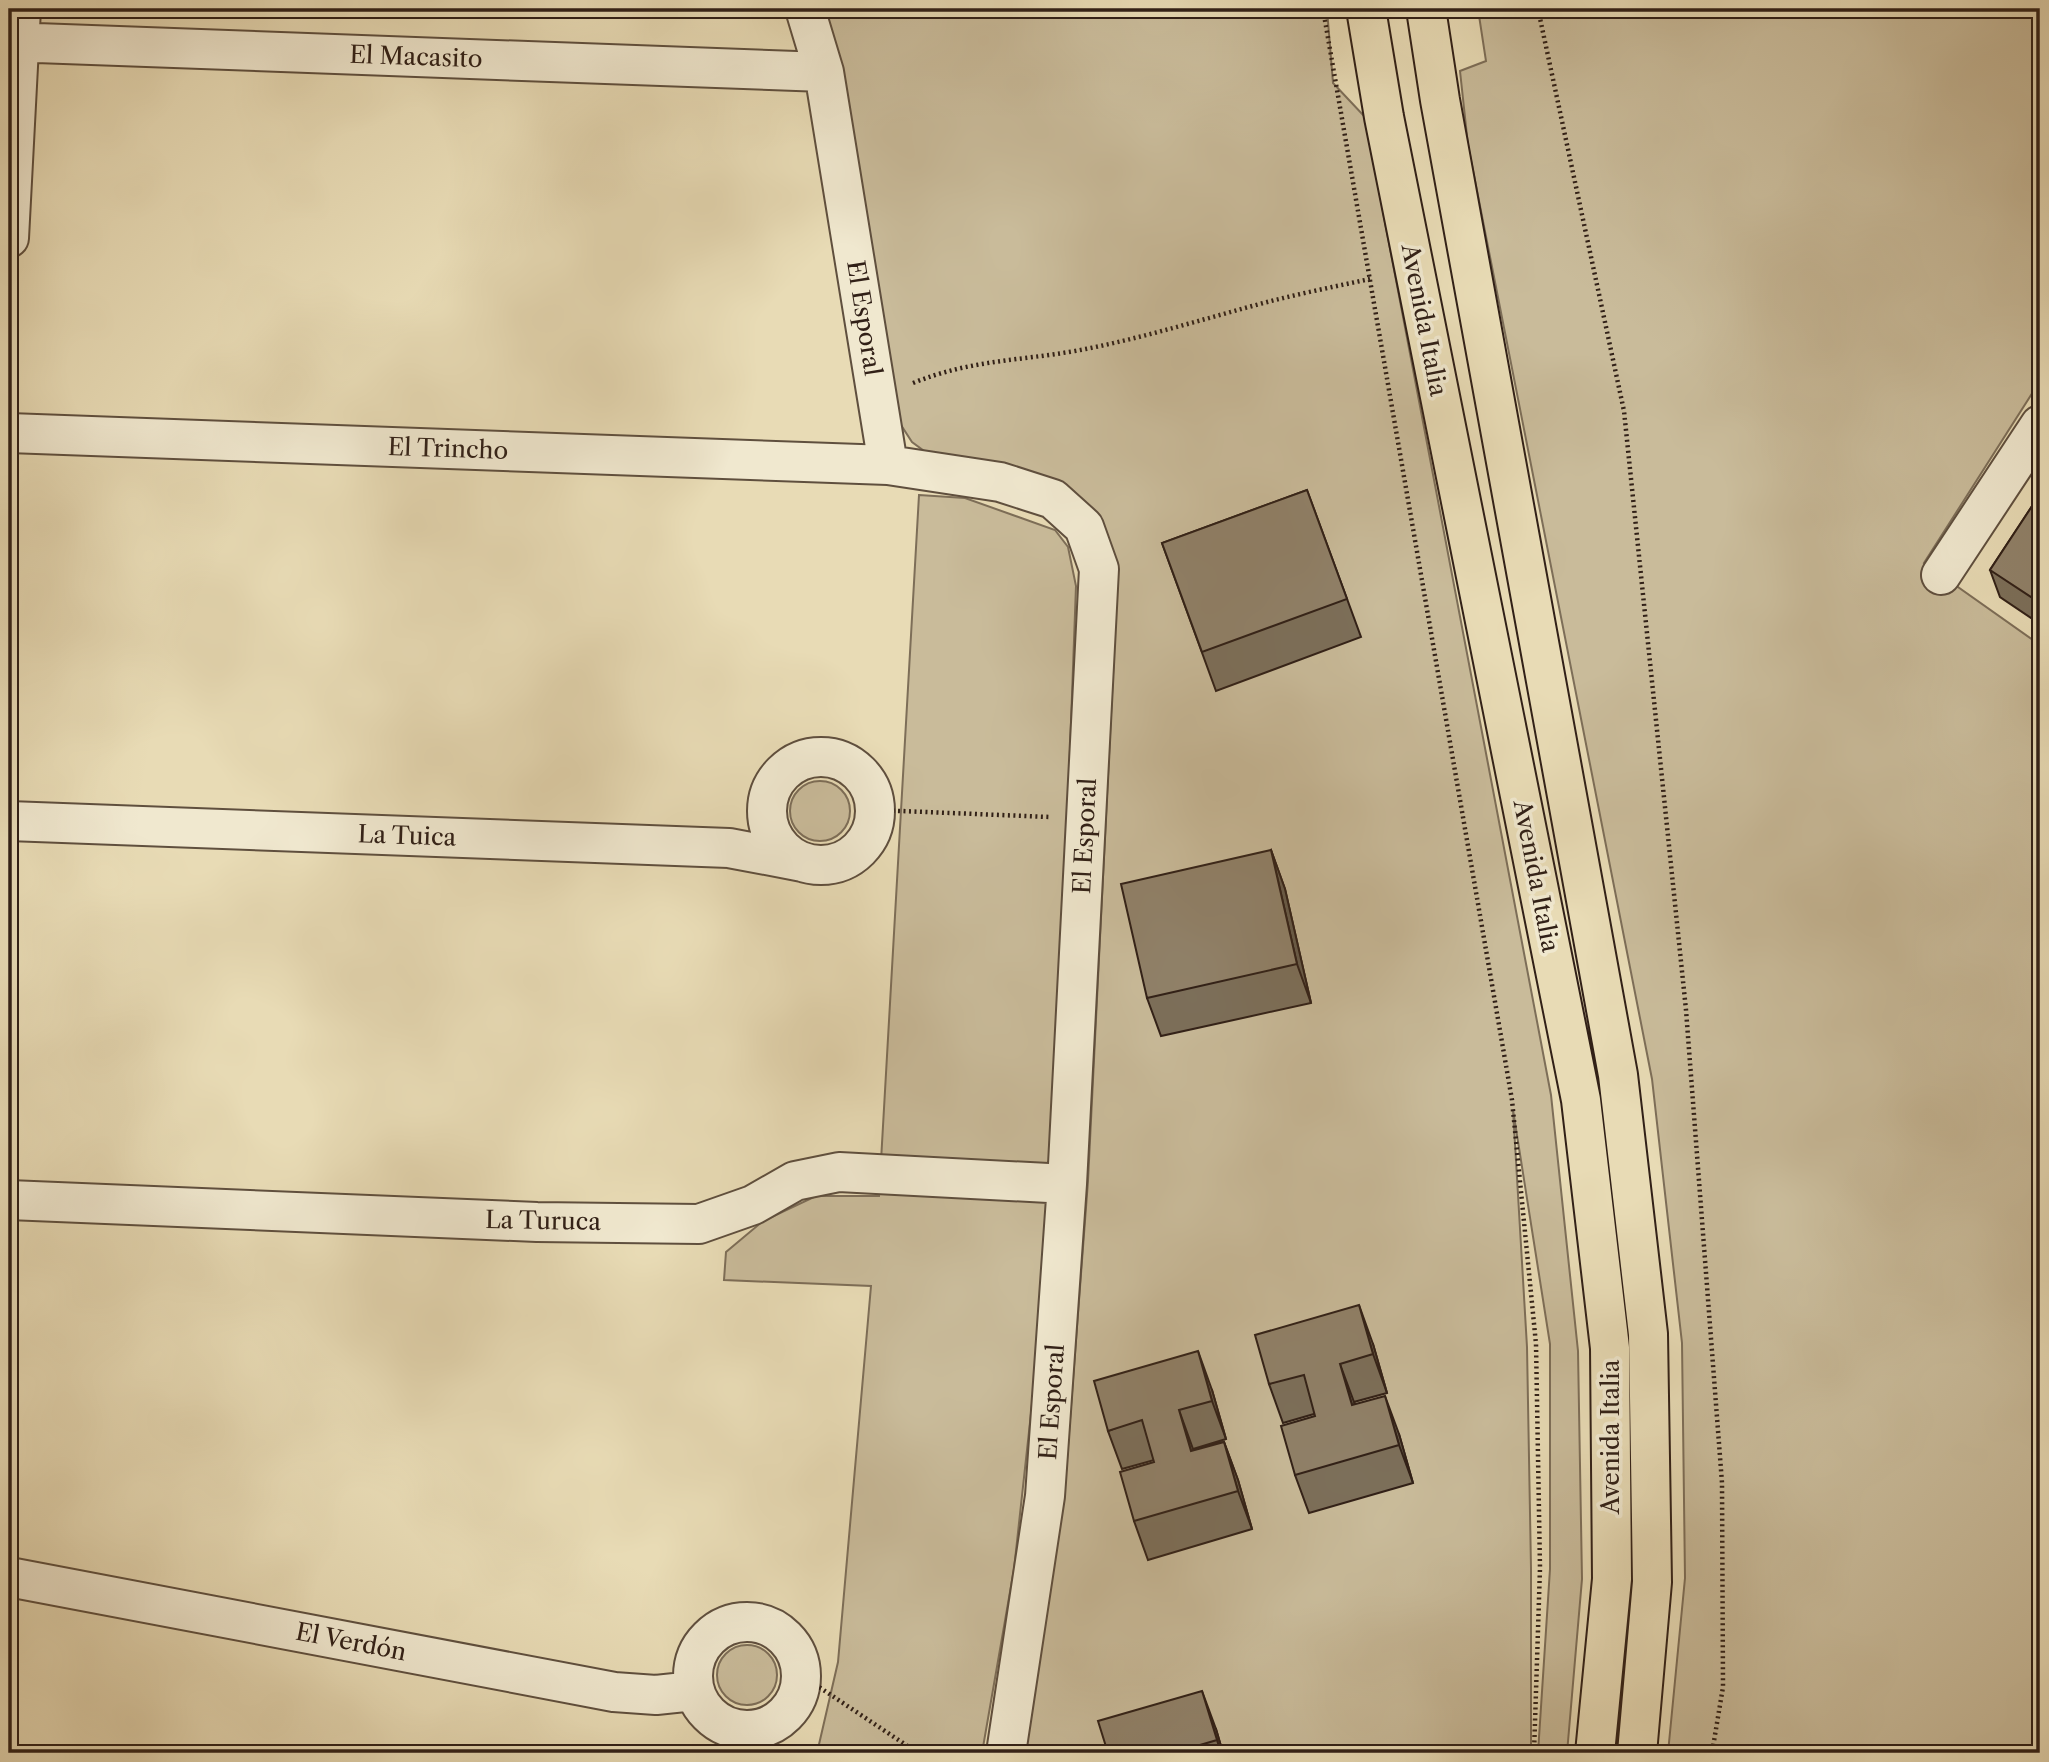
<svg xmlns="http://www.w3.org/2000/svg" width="2049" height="1762" font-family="'Libre Caslon Text',serif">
<rect width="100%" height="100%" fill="#e8dbb5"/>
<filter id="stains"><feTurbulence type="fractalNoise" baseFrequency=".00286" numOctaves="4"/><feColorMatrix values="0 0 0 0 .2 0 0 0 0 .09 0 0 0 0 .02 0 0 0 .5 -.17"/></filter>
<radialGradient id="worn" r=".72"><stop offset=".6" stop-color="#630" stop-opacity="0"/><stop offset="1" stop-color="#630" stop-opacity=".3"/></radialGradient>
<path fill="#c9bb9a" stroke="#7d6e58" stroke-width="2" d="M 822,9 L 1327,9 L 1333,83 L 1365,117 L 1551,1095 L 1578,1351 L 1582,1579 L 1567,1753 L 1538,1753 L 1550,1569 L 1550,1344 L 1513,1110 L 1527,1347 L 1531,1568 L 1531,1753 L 1025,1753 L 1064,1499 L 1088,1181 L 1114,654 L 1101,521 L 927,453 L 912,442 L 901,425 Z
M 1478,9 L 2040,9 L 2040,381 L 1924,563 L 2040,645 L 2040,1753 L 1668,1753 L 1685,1578 L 1682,1343 L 1652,1079 L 1468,145 L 1460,71 L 1486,61 Z
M 919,495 L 965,498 L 1055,530 L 1068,547 L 1076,586 L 1061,996 L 1046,1276 L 1014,1569 L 982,1753 L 817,1753 L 838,1662 L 871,1286 L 724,1280 L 726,1252 L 763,1221 L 816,1196 L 879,1196 Z
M790 811a30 30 0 1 1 60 0a30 30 0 1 1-60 0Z
M717 1675a30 30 0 1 1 60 0a30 30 0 1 1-60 0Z"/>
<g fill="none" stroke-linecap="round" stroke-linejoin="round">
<defs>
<path id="minor" d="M 805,9 L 824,72 L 888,465 L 1000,482 L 1053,499 L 1084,527 L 1099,569 L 1067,1184 L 1045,1496 L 1006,1753
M 9,42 L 824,72
M 9,238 L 21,9
M 9,433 L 888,465
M 1941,575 L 2040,425
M767 811a54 54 0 1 1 108 0a54 54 0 1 1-108 0Z
M 9,821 L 729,848 L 803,862
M 9,1200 L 537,1222 L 699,1224 L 753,1205 L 795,1181 L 839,1172 L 1067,1184
M 9,1577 L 614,1692 L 656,1695 L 694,1691
M693 1676a54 54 0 1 1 108 0a54 54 0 1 1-108 0Z"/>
<path id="major" d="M 1366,9 L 1384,117 L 1581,1100 L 1610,1348 L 1612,1579 L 1595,1753
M 1426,9 L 1440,100 L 1618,1075 L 1648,1334 L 1652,1582 L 1637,1753"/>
</defs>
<use href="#minor" stroke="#5f4f3e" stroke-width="42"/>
<use href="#major" stroke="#312017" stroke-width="42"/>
<path stroke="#312017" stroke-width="4.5" stroke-dasharray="2 3.5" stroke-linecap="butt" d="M 1323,9 L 1512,1100 L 1536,1344 L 1540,1568 L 1534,1753
M 1538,9 L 1624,411 L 1686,1010 L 1722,1483 L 1723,1687 L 1712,1753
M 913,383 C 970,360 1017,361 1075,351 C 1141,339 1206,318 1271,301 C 1303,293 1337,286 1370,279
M 876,810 L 1050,817
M 801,1675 L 918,1753"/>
<use href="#minor" stroke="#f0e8cf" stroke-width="38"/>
<use href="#major" stroke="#e8dbb5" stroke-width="38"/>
</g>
<path fill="#7c6f5a" stroke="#312017" stroke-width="2" d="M 1307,490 L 1361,637 L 1216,691 L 1162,543 Z
M 2040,494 L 2040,624 L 2000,597 L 1990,570 Z
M 1271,850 L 1285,889 L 1311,1003 L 1161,1036 L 1147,998 Z
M 1373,1344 L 1387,1393 L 1354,1402 L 1355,1404 L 1399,1434 L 1413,1483 L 1309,1513 L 1295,1475 L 1315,1416 L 1314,1414 L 1283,1423 L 1269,1384 Z
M 1212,1390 L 1226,1439 L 1193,1449 L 1193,1450 L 1224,1442 L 1238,1480 L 1252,1529 L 1148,1560 L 1134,1521 L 1154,1462 L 1154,1460 L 1122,1469 L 1108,1431 Z
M 1216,1729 L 1223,1753 L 1108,1753 Z"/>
<path fill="#655a4a" stroke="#312017" stroke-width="2" d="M 1271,850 L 1285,889 L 1311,1003 L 1297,964 Z
M 1359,1305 L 1373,1344 L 1387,1393 L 1373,1354 Z
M 1198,1351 L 1212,1390 L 1226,1439 L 1212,1401 Z
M 1340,1364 L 1354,1402 L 1366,1444 L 1352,1405 Z
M 1385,1396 L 1399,1434 L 1413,1483 L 1399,1445 Z
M 1179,1410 L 1193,1449 L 1204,1489 L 1191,1451 Z
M 1224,1442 L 1238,1480 L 1252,1529 L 1238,1491 Z
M 1202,1691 L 1216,1729 L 1223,1753 L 1221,1753 L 1217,1740 Z"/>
<path fill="#908169" stroke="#312017" stroke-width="2" d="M 1307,490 L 1347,599 L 1202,652 L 1162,543 Z
M 2040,494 L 2040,603 L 1990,570 Z
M 1271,850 L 1297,964 L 1147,998 L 1121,884 Z
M 1359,1305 L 1373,1354 L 1340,1364 L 1352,1405 L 1385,1396 L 1399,1445 L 1295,1475 L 1281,1426 L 1315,1416 L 1304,1375 L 1269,1384 L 1255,1335 Z
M 1198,1351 L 1212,1401 L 1179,1410 L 1191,1451 L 1224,1442 L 1238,1491 L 1134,1521 L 1120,1472 L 1154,1462 L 1142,1420 L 1108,1431 L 1094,1381 Z
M 1202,1691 L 1217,1740 L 1183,1750 L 1184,1753 L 1108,1753 L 1098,1721 Z"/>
<g text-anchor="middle" stroke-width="7" stroke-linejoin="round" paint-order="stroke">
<g font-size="24" fill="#312017" stroke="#f0e8cf">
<text transform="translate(416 57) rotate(2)" y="8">El Macasito</text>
<text transform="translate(864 318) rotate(81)" y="8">El Esporal</text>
<text transform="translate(1424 320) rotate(79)" y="8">Avenida Italia</text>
<text transform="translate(448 449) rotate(2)" y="8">El Trincho</text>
<text transform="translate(407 836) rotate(2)" y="8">La Tuica</text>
<text transform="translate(1085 836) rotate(-87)" y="8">El Esporal</text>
<text transform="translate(1536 876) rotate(79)" y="8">Avenida Italia</text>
<text transform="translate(543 1221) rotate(1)" y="8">La Turuca</text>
<text transform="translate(1052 1402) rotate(-86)" y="8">El Esporal</text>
<text transform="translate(1611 1437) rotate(-90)" y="8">Avenida Italia</text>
<text transform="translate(351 1642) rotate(11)" y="8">El Verdón</text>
</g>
</g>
<rect width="2049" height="1762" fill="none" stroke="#e8dbb5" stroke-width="35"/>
<rect x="10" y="10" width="2028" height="1741" fill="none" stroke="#312017" stroke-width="3.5"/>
<rect x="18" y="18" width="2014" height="1727" fill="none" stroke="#312017" stroke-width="2"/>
<rect width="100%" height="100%" filter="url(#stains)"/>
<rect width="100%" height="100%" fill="url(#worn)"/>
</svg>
